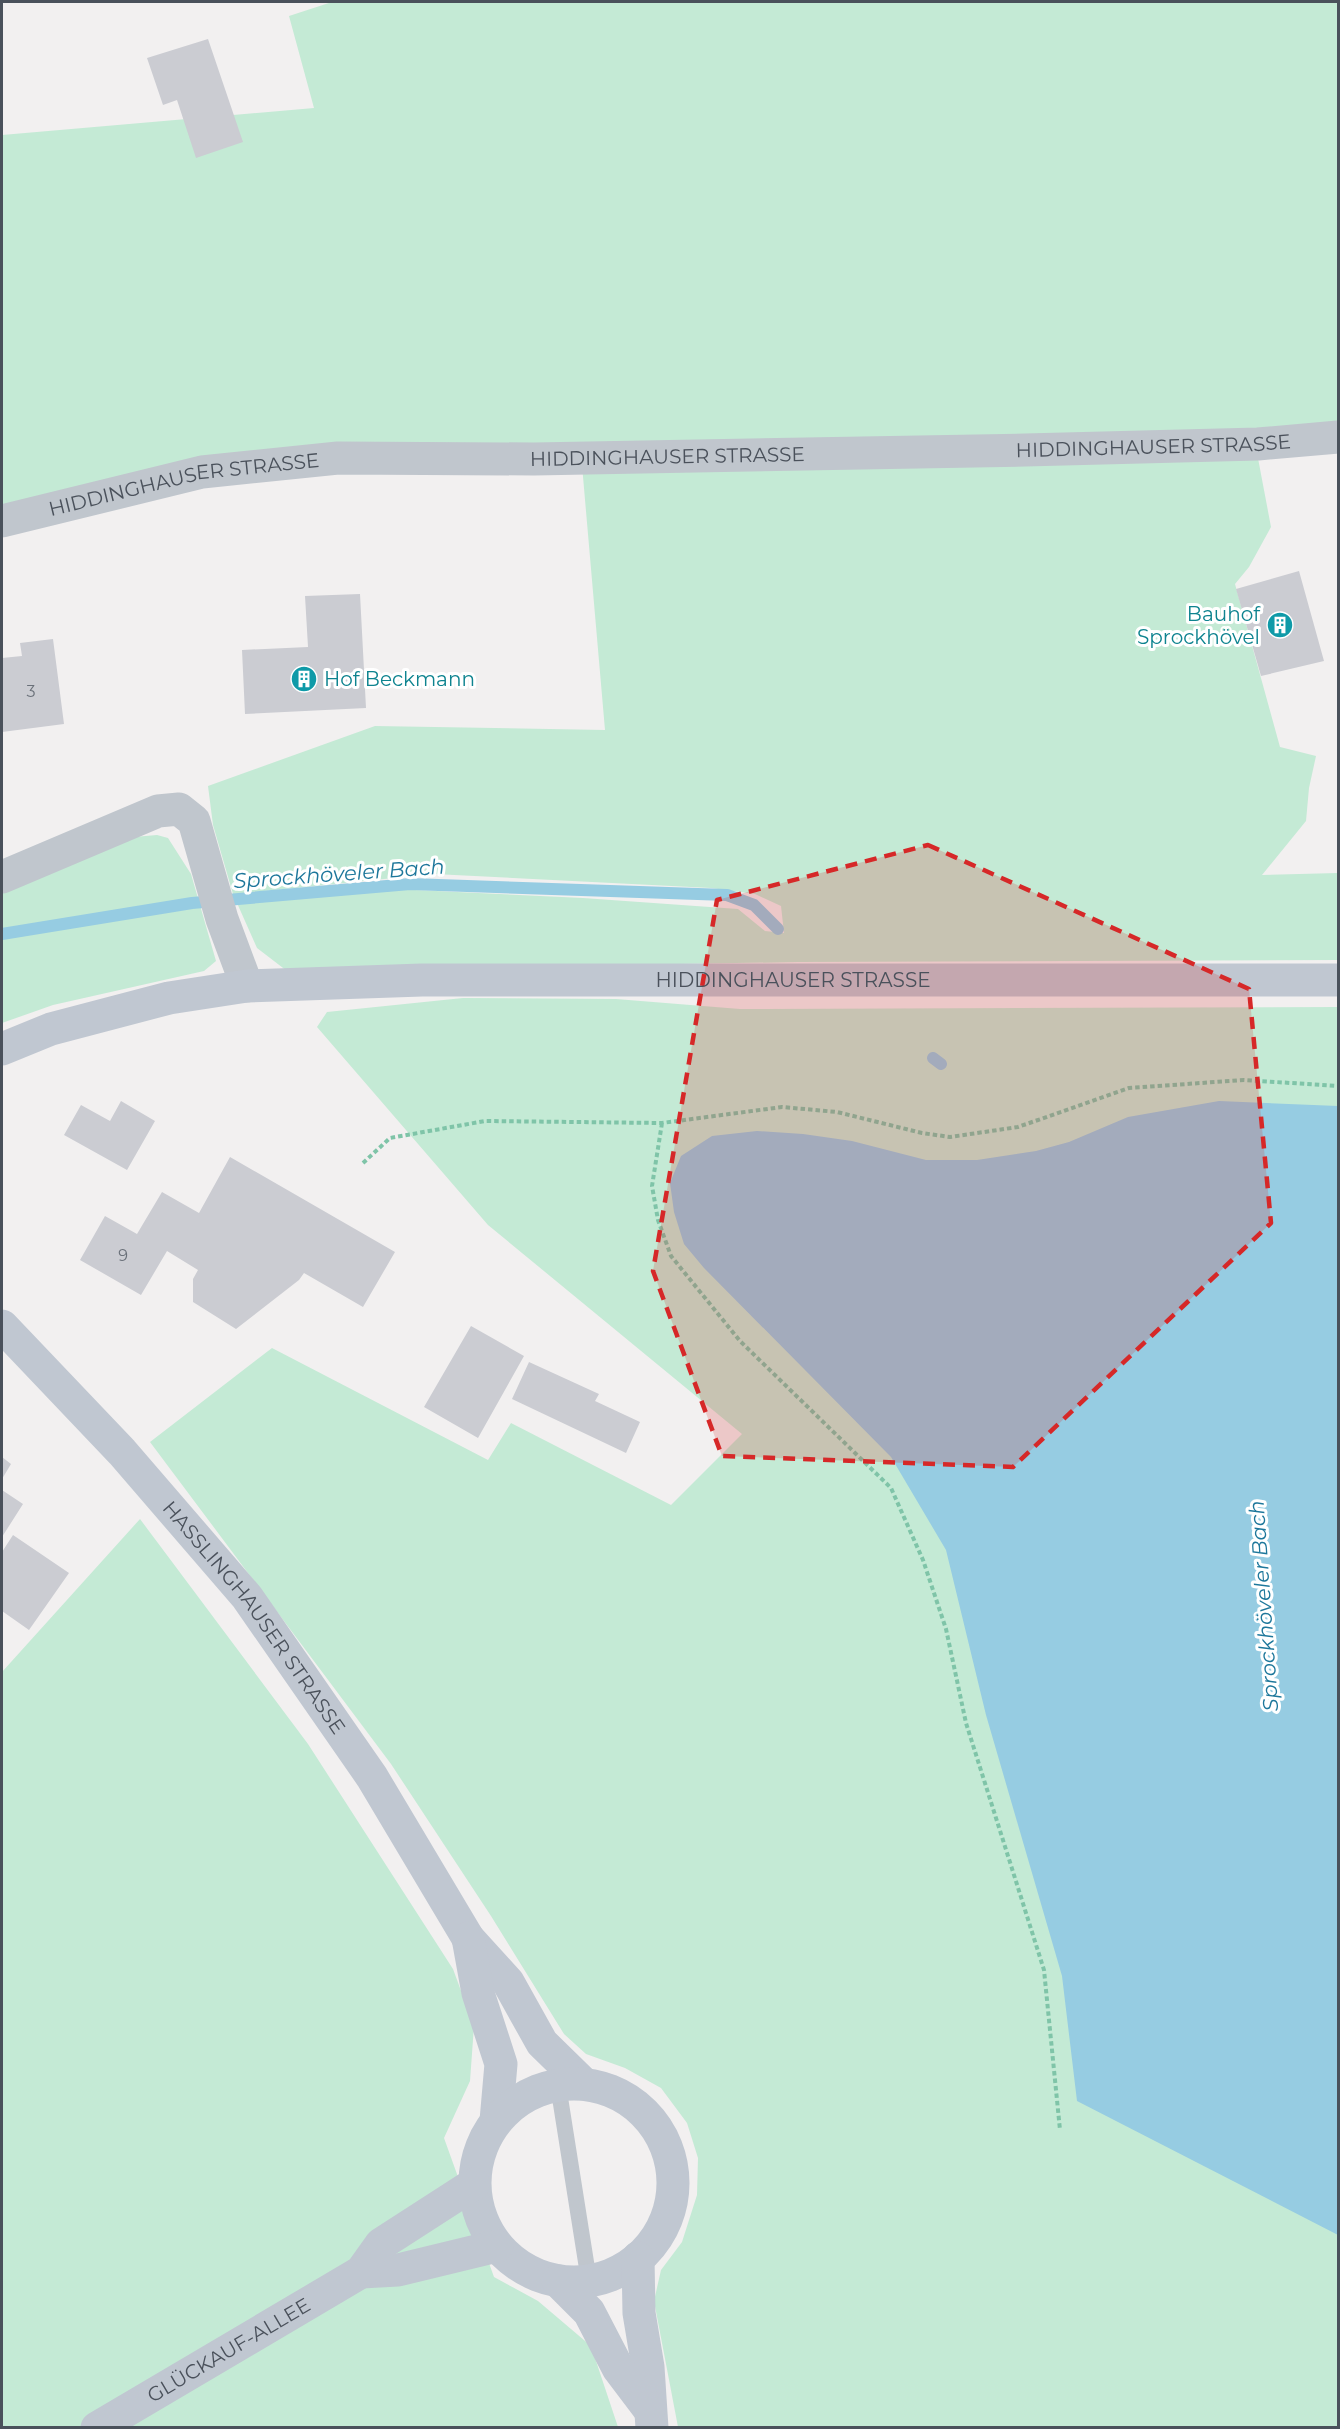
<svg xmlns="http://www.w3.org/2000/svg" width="1340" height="2429" font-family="Montserrat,sans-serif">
<rect width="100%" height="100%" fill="#f2f0f0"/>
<path fill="#c4ead5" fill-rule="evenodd" d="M 332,2 L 1338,2 L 1338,428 L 339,451 L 2,513 L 2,135 L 314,108 L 289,16 Z
M 1257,453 L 1271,527 L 1249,567 L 1235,584 L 1280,747 L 1316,756 L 1309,788 L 1306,821 L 1262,875 L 1338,873 L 1338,960 L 798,962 L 287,971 L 257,948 L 233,894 L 213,825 L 208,786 L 375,726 L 605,730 L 582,465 ZM 434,874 L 711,888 L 755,894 L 781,906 L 784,933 L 765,931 L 738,909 L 583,898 L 352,887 L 253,892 Z
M 157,835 L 168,838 L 191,874 L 216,961 L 204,971 L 53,1005 L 2,1023 L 2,885 L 134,837 Z
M 463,998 L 616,999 L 740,1009 L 1338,1007 L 1338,2427 L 678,2427 L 654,2301 L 661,2270 L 682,2242 L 697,2195 L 698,2158 L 687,2123 L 661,2088 L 625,2068 L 586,2054 L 564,2034 L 491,1916 L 391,1764 L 150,1442 L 272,1348 L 488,1460 L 511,1423 L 671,1505 L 742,1434 L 488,1225 L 317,1027 L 327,1012 Z
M 140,1519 L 308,1744 L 453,1969 L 474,2026 L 470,2081 L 444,2138 L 494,2277 L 538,2301 L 591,2346 L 618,2427 L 2,2428 L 2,1672 Z"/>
<path fill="#96cce2" d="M 1219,1101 L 1338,1106 L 1338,2235 L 1077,2101 L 1062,1976 L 986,1715 L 946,1550 L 891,1457 L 704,1268 L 684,1244 L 674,1212 L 670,1183 L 681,1156 L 712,1136 L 757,1131 L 803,1134 L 852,1141 L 926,1160 L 977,1160 L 1036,1151 L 1069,1142 L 1128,1117 Z"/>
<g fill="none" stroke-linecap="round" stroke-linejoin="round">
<path stroke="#96cce2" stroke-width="12" d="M 2,934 L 192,903 L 410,884 L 727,895 L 754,905 L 778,929
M 933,1058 L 941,1064"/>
</g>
<path fill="#cbccd2" d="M 208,39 L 243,142 L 196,158 L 177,100 L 163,105 L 147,58 Z
M 1299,571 L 1324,661 L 1261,676 L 1236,589 Z
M 360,594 L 366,708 L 245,714 L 242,650 L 308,647 L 305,596 Z
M 53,639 L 64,724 L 2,732 L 2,658 L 22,656 L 20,643 Z
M 121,1101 L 155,1121 L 127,1170 L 64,1135 L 81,1105 L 110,1121 Z
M 230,1157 L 395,1252 L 363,1307 L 304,1273 L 299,1280 L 236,1329 L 193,1302 L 193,1279 L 198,1270 L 167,1251 L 141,1295 L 80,1260 L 105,1216 L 137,1234 L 162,1192 L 199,1213 Z
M 471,1326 L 524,1356 L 478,1438 L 424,1407 Z
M 529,1362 L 599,1394 L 595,1401 L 640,1422 L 626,1453 L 512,1399 Z
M 2,1457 L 11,1464 L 2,1479 Z
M 2,1490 L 23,1504 L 2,1537 Z
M 13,1535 L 69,1573 L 29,1630 L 2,1611 L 2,1552 Z"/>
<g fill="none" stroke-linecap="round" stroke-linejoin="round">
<path stroke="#7fc4a8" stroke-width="4" stroke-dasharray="4.5 3" stroke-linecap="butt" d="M 662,1123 L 652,1186 L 658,1220 L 671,1256 L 740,1341 L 891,1488 L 923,1560 L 946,1629 L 966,1723 L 1044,1970 L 1060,2130
M 363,1163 L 390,1138 L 485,1121 L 662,1123 L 782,1107 L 837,1112 L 922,1133 L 950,1137 L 1018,1127 L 1129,1088 L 1244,1080 L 1338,1086"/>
<path stroke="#c0c6cd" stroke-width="16" d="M 558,2085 L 589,2281"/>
<g stroke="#c0c6cd" stroke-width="33">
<path id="s1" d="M 2,521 L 202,472 L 338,458 L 534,459 L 1025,450 L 1258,444 L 1338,437"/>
<path d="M 2,877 L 158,811 L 179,809 L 194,821 L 222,919 L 247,986"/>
</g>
<g stroke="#c0c7d1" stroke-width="33">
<path id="s2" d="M 2,1049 L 51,1029 L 169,998 L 247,986 L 422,980 L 1338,980"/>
<path id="s3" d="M 2,1326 L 122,1452 L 247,1597 L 372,1777 L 468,1938 L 508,1982 L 542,2043 L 584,2084"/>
<path d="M 468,1938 L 478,1993 L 501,2064 L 496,2121"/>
<circle cx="574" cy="2183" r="99"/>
<path d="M 638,2258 L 639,2313 L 648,2367 L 652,2428"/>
<path d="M 361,2272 L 398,2270 L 497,2246"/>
<path d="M 558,2281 L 589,2312 L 618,2368 L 649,2409"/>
<path id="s4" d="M 97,2428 L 361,2272 L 381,2244 L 474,2184"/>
</g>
</g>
<path fill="#d62828" fill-opacity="0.2" stroke="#d62828" stroke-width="4.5" stroke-dasharray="12 8" stroke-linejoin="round" d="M 928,845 L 1249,989 L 1271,1223 L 1013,1467 L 722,1456 L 653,1271 L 717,900 Z"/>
<defs>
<symbol id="building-disc" viewBox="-11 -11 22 22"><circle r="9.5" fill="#0f9aa8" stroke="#fff"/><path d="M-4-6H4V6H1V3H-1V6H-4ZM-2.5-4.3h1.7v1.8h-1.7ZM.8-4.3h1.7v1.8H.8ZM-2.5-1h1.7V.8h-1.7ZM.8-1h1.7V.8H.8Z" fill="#fff"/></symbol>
</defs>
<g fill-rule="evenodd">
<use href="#building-disc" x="1265" y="610" width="30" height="30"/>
<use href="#building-disc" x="289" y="664" width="30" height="30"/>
</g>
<g text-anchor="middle" stroke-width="6" stroke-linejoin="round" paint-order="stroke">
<g font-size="16" fill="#6a7079">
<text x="31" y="697">3</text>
<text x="123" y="1261">9</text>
</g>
<g font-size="20" fill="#4a515b" stroke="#fff">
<text dy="7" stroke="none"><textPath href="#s1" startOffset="1158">HIDDINGHAUSER STRASSE</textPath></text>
<text dy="7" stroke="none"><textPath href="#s1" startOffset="672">HIDDINGHAUSER STRASSE</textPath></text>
<text dy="7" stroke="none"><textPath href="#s1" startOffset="186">HIDDINGHAUSER STRASSE</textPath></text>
<text dy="7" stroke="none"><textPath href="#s2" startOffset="800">HIDDINGHAUSER STRASSE</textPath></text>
<text dy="7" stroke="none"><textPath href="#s3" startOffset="386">HASSLINGHAUSER STRASSE</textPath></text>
<text dy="7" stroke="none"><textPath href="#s4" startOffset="153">GLÜCKAUF-ALLEE</textPath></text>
</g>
<g font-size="20" fill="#0d838f" stroke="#fff" text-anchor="end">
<text x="1260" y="621">Bauhof<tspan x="1260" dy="23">Sprockhövel</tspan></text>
<text x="324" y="686" text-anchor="start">Hof Beckmann</text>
</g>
<g font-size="21" font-style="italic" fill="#1d779b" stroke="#fff">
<text transform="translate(339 874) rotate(-4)" y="7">Sprockhöveler Bach</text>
<text transform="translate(1264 1606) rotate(-94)" y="7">Sprockhöveler Bach</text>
</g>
</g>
<rect width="1340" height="2429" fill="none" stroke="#4a515b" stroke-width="6"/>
</svg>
